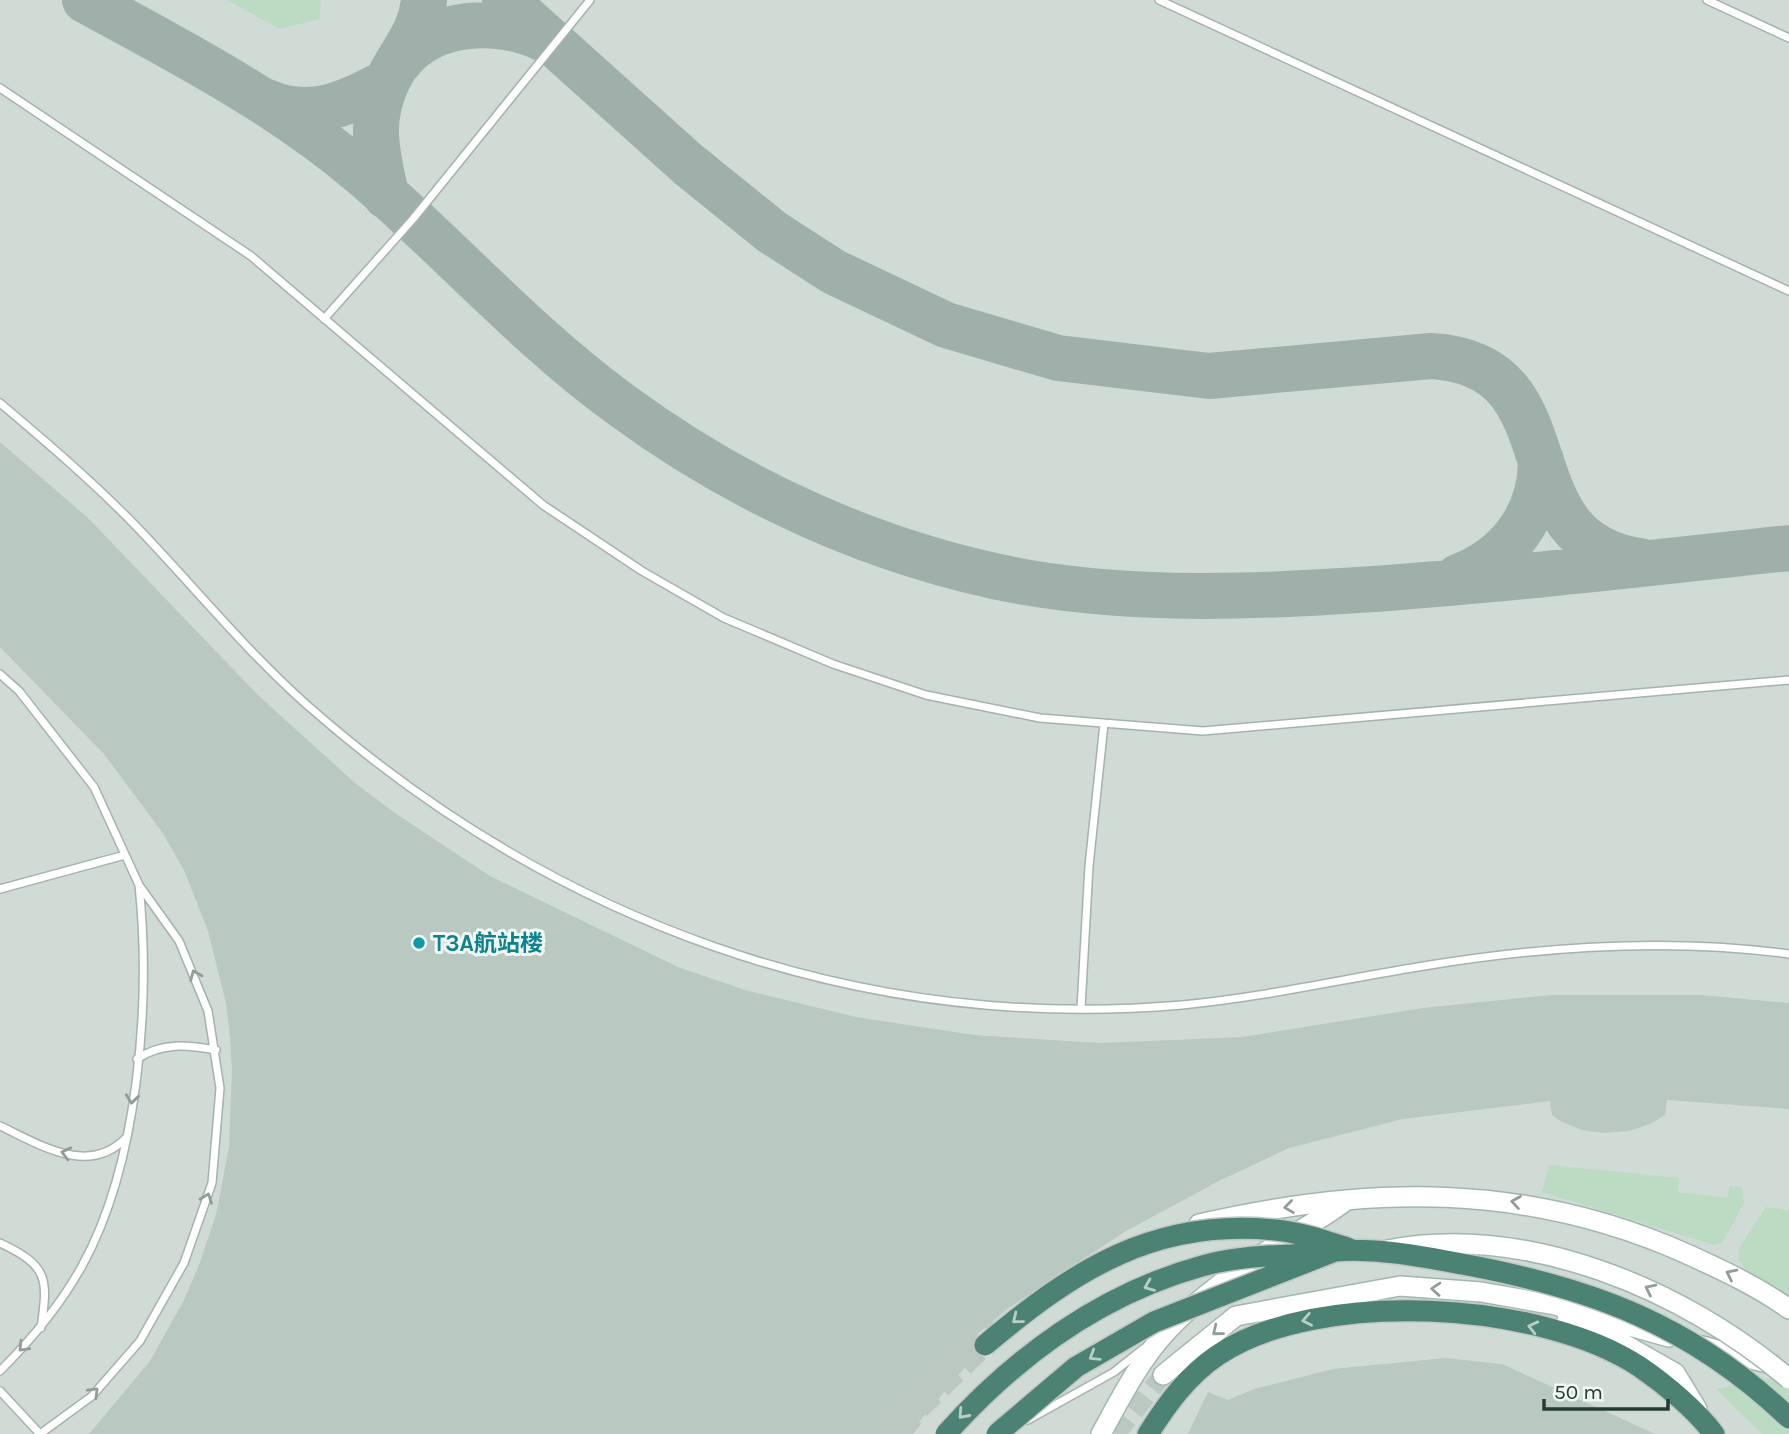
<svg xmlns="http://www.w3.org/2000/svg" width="1789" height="1434" font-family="Karla,'Noto Sans SC',sans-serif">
<rect width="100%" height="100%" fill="#e1ebe6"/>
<path fill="#d0dbd5" d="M 0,0 L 1789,0 L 1789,1434 L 0,1434 Z"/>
<path fill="#bbdbc3" d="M 226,0 L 321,0 L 319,19 L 280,29 Z
M 1549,1165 L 1679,1178 L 1678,1192 L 1728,1198 L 1729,1186 L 1742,1187 L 1744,1203 L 1722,1243 L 1714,1245 L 1542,1192 Z
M 1766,1207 L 1789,1210 L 1789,1299 L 1750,1274 L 1738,1260 L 1739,1248 Z
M 1789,1378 L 1789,1434 L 1762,1434 L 1716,1389 L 1764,1379 Z"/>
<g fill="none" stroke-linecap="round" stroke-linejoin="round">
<path stroke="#9fb0aa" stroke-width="46" d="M 85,0 C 181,52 281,104 365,176 C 451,250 528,337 620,404 C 739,492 878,555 1024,582 C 1141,602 1256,597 1374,589 C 1512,579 1651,563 1789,548
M 505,0 L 689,165 L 772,232 L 834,272 L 946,325 L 1058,358 L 1209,376 L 1431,356 C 1581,364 1498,541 1640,561
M 399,62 C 432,19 499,17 544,39
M 267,102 C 310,121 349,103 387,82
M 386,196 C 378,154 368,126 386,84 C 400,52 420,37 424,0
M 1458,577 C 1509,558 1541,515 1541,460"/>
</g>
<path fill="#bac8c2" d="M 0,442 L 88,518 L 259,696 L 355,783 L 395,813 L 490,876 L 678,967 L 745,990 L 856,1017 L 974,1035 L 1101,1043 L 1242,1037 L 1423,1008 L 1551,995 L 1701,995 L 1789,1003 L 1789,1109 L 1667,1100 L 1665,1115 L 1650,1124 L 1629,1131 L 1604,1133 L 1582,1130 L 1562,1122 L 1552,1115 L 1550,1101 L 1403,1119 L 1289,1148 L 1217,1182 L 1126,1231 L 1010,1307 L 976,1335 L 972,1346 L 976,1354 L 909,1434 L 89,1434 L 150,1361 L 184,1300 L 199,1265 L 216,1215 L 229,1147 L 232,1070 L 230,1037 L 226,1003 L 208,931 L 184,870 L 162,832 L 104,754 L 0,647 Z
M 1445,1358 L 1502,1364 L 1655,1434 L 1188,1434 L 1208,1392 L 1228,1400 L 1254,1389 L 1333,1369 Z"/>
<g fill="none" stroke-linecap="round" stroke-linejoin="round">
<path stroke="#bbc8c2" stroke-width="19" stroke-dasharray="19 10" stroke-linecap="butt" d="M 886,1434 L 931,1383 L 995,1325
M 1116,1434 L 1163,1375"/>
<path stroke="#bbc8c2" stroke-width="21" stroke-dasharray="21 10" stroke-linecap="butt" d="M 900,1434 L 921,1407 L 985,1345"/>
<defs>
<path id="service" d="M 1159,0 L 1789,291
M 1707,0 L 1789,38
M 0,88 L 251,256 L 543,505 L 642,571 L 724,618 L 833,664 L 926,695 L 1040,718 L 1203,731 L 1789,680
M 324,319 L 413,219 L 590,0
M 0,403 C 45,441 92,481 134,524 C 192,584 244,649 307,705 C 552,921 855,1033 1182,1005 C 1266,997 1347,978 1430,965 C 1547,946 1671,938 1789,954
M 0,674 L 19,691 L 94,787 L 139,885 L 179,941 L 208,1011 L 220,1088 L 212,1183 L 184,1263 L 140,1341 L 92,1396 L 40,1434
M 0,889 L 125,855
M 1081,1008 L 1089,866 L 1104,724
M 137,1059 C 162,1042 188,1045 216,1050
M 0,1126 C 41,1145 89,1177 127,1137
M 0,1243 C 49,1266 48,1279 41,1328
M 0,1371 C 32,1339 60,1306 82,1266 C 139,1163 151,1001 139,885
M 0,1391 L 40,1434
M 1028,1420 L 1114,1372 L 1143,1349"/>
<path id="secondary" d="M 1199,1224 C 1369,1185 1526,1182 1687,1254 C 1722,1270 1757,1286 1789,1309
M 1567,1320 L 1610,1336 L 1675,1373 L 1697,1409
M 1702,1346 L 1771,1364
M 1163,1375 L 1236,1316 L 1400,1286 L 1481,1292 L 1555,1305 L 1669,1337
M 1101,1434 C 1120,1399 1140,1360 1167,1331 C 1199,1297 1238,1270 1276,1245 C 1299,1230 1322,1219 1344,1202"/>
<path id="trunk" d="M 1148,1434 C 1167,1404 1188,1375 1218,1355 C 1318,1288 1541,1301 1640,1367 C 1665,1384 1696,1410 1714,1434"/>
</defs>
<use href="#service" stroke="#a4b3ad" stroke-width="10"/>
<use href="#secondary" stroke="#a1b6ae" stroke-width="22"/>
<use href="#trunk" stroke="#c1c8c6" stroke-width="24"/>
<use href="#service" stroke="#fff" stroke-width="7"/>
<use href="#secondary" stroke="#fff" stroke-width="19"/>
<use href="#trunk" stroke="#4c8273" stroke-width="21"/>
<defs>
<path id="secondary-bridge" d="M 1387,1250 C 1527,1223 1683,1289 1789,1379"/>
<path id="trunk-bridge" d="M 985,1345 C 1074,1270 1154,1218 1275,1230 C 1300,1232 1324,1241 1348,1248
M 946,1434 C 1015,1357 1101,1294 1202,1266 C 1236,1256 1273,1256 1308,1254
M 997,1434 L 1076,1367 L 1154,1322 L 1335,1251 C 1379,1248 1419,1256 1462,1264 C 1592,1288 1692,1325 1789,1418"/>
</defs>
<use href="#secondary-bridge" stroke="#a1b6ae" stroke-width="22" stroke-linecap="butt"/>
<use href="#trunk-bridge" stroke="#c1c8c6" stroke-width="24" stroke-linecap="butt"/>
<use href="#secondary-bridge" stroke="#fff" stroke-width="19"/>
<use href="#trunk-bridge" stroke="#4c8273" stroke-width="21"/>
</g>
<defs><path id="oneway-chevron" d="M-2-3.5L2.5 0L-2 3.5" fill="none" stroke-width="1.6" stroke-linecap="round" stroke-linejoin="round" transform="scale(1.75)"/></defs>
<g stroke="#919d99">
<use href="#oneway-chevron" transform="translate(195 975) rotate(-113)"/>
<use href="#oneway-chevron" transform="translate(132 1099) rotate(97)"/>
<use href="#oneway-chevron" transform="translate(66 1153) rotate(-166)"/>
<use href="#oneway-chevron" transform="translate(207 1198) rotate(-70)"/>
<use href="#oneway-chevron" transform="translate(1516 1202) rotate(-171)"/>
<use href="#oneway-chevron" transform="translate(1289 1207) rotate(172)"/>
<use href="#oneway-chevron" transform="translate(1731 1274) rotate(-154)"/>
<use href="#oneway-chevron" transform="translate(1436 1289) rotate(-176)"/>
<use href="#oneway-chevron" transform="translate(1650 1289) rotate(-154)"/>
<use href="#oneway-chevron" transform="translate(1217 1331) rotate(141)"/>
<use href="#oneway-chevron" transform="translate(23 1347) rotate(134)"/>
<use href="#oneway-chevron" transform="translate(94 1392) rotate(-45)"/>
</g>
<g stroke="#b8cfc7">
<use href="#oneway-chevron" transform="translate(1149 1286) rotate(158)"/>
<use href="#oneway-chevron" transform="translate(1017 1319) rotate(141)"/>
<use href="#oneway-chevron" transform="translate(1307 1320) rotate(169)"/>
<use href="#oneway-chevron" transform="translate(1533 1327) rotate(-166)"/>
<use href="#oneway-chevron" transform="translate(1094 1356) rotate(148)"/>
<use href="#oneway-chevron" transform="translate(963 1414) rotate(132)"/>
</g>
<circle fill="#0f9aa8" stroke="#f2f8f4" stroke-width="2.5" cx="419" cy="943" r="7"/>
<g text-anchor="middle" stroke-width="6" stroke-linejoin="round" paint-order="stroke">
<g font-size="23" font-weight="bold" fill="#0d838f" stroke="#f2f8f4" text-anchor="start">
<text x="433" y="951">T3A航站楼</text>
</g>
</g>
<path d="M1544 1399v10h124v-10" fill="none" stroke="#233b33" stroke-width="3.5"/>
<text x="1554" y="1399" font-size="21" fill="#233b33" stroke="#f2f8f4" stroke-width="5" paint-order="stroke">50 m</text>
</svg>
